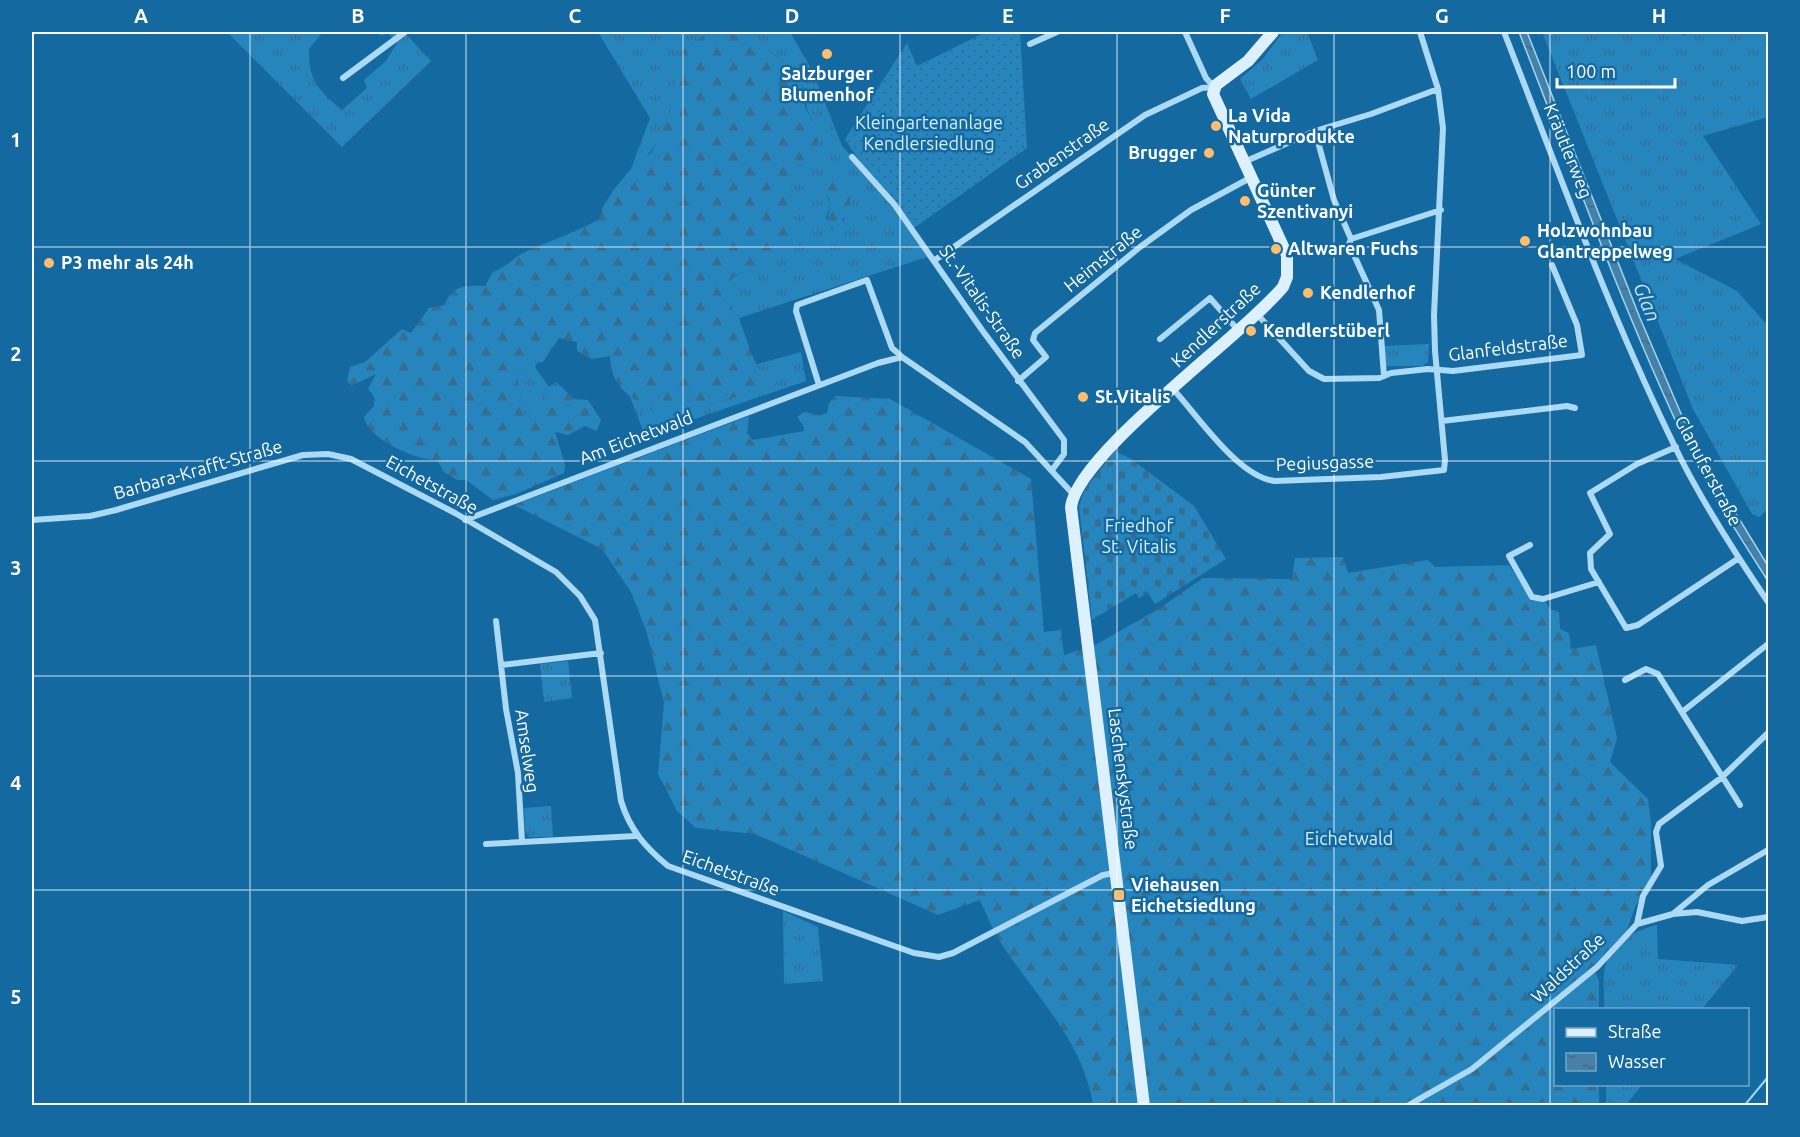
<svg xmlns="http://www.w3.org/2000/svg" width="1800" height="1137" font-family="Ubuntu,sans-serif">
<defs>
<pattern id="grass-tufts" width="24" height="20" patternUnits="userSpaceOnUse" patternTransform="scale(1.5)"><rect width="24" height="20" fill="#2785be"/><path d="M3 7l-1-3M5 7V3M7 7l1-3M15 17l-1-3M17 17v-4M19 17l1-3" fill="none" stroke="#366e90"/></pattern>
<pattern id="forest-firs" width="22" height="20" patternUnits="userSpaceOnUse" patternTransform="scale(1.5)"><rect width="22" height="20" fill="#2785be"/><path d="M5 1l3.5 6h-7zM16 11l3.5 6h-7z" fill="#366e90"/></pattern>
<pattern id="cemetery-stones" width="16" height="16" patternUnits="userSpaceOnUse" patternTransform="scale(1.5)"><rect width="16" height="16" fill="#2785be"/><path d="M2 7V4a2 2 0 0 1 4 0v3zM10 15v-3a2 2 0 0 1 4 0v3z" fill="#366e90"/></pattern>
<pattern id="garden-dots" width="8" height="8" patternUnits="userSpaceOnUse" patternTransform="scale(1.5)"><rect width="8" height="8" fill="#2785be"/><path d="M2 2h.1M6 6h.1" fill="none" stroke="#366e90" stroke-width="1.8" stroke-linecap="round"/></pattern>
<pattern id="water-ripples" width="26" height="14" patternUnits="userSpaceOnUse" patternTransform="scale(1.5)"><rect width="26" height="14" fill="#4781a7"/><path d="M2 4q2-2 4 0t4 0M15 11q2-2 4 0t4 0" fill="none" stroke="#49697e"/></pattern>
</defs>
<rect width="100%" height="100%" fill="#1469a0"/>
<path fill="url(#grass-tufts)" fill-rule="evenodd" d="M 227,32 L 323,32 L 309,49 C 308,81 319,90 342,110 L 367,88 L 364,80 L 386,61 L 397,43 L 388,33 L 381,36 L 378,32 L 404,32 L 431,61 L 342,147 Z
M 598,32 L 716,32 L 703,36 L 680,52 C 676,90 667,149 631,169 L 650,118 Z
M 720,32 L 790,32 L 813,72 L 842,146 L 874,181 L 927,257 L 739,318 L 721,296 L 733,277 L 792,250 L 791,177 L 813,121 C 803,105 808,101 803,86 C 794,59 746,37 720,32 ZM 827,196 L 848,198 L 851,210 L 844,216 L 844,223 L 833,231 L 826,218 L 830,206 Z
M 1283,32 L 1307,32 L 1318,60 L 1251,99 L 1240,79 L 1262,60 Z
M 1542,32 L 1671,32 L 1674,34 L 1683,32 L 1683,36 L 1691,32 L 1768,32 L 1768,117 L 1703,136 L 1761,224 L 1675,259 L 1737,291 L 1768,326 L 1768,509 L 1759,517 L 1752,514 L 1693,409 Z
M 1429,344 L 1428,362 L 1422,366 L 1384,366 L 1383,346 Z
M 801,352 L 806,381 L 645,436 L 629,394 L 668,419 L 690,397 L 707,408 L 716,402 L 749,393 L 759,369 L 757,364 Z
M 538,362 L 535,367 L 549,387 L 544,390 L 546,398 L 524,416 L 517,378 L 524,364 Z
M 568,661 L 572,698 L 544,702 L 540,664 Z
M 551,806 L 553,837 L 529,837 L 525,830 L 524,808 Z
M 783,911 L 818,927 L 823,981 L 784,984 Z
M 1657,925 L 1658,959 L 1738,965 L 1702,1009 L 1604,1010 C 1605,996 1602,980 1605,967 C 1611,943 1635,930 1657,925 Z
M 1606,1085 L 1606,1084 L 1642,1085 L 1625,1106 L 1606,1105 Z"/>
<path fill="url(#forest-firs)" d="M 716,32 C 749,33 776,56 801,75 L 805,107 L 819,134 L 818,147 L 806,168 L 791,177 L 793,250 L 783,258 L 733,276 L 731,288 L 721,296 L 739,318 L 751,353 L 759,369 L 758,384 L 749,393 L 716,402 L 707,408 L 690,398 L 668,419 C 640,402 610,393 610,356 L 592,359 L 577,351 L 577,342 L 559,338 L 543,362 L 524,364 L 517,378 L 524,415 L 546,398 L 544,390 L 556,382 L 574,399 L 588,400 L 601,420 L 597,431 L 585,426 L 568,435 L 555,432 L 565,464 L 564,473 L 516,494 L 493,500 L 466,480 L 457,480 L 444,472 L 437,460 C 418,461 367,439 364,417 L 374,406 L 374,397 L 368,389 L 376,374 L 351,386 L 347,380 L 350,367 L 365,362 L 402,329 L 411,333 L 429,308 L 445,305 C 451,285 467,285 485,286 L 493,272 C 505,268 511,260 521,254 C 547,241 574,234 599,219 L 604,205 L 615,188 L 631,169 L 652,152 L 670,111 L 680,52 L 703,36 Z
M 832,176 L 848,181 C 851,191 849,199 852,210 L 842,219 L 847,225 L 847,234 L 836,240 L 832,238 L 833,228 L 827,223 L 830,206 L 826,182 Z
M 835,396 L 890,399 L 1031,479 L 1044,632 L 1061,630 L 1064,655 L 1095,645 L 1157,610 L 1203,578 L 1292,579 L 1295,558 L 1343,557 L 1348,573 L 1428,560 L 1435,567 L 1509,565 L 1532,601 L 1544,600 L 1550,609 L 1559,612 L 1560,629 L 1569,633 L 1571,649 L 1596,645 L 1617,738 L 1610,762 L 1648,799 L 1651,824 L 1651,881 L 1636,905 L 1627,930 L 1593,966 L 1599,981 L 1599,1009 L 1556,1010 L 1556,1084 L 1599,1085 L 1599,1105 L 1093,1105 C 1083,1039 1032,993 998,938 C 991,926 986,913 980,900 L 938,915 L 755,834 L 696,828 L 677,811 L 658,774 L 664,703 L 647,633 L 631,592 L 602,549 L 514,505 L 749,416 L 747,433 L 753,440 L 804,431 L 803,425 L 797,417 L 804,412 L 820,415 L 827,413 L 829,403 Z"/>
<path fill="url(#cemetery-stones)" d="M 1115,451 L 1131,459 L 1194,506 L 1226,559 L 1155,604 L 1148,593 L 1139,598 L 1136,593 L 1092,620 L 1079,506 L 1085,489 Z"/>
<path fill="url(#garden-dots)" d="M 986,32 L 1020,32 L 1027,148 L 914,228 C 892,198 864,171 845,139 L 907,43 L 917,66 Z"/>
<path fill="url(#water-ripples)" stroke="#9ed7f7" stroke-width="1.5" d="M 1519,32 L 1527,32 L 1640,318 L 1685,423 L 1721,489 L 1768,566 L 1768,581 C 1736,531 1702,479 1677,424 C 1618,296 1570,163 1519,32 Z"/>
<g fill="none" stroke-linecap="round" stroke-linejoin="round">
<path stroke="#9ed7f7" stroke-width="2" d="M 1744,1106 L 1768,1077"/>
<path stroke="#acd9f4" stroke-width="6" d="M 1185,32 L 1206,78 L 1214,87
M 1504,32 C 1560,175 1612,321 1681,459 C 1706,508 1737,556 1768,602
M 1030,44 L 1057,32
M 343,78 L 405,32
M 1315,131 L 1334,200 L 1351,239 L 1349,244 L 1379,310 L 1384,376
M 852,157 L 894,204 L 982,330 L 1064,440 L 1064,454 L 1052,470
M 1244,162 L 1315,131 L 1371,114 L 1438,89
M 1351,239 L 1441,210
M 935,260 L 1145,115 L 1202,88 L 1214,87
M 1256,313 L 1309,371 L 1324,379 L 1379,378 L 1391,373 L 1428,369 L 1453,371 L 1582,355 L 1577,325 L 1552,265
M 1160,339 L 1210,298 L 1238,330
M 1018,381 L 1046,357 L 1033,340 L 1035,333 L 1140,247 L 1191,210 L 1250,178
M 819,385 L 796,311 L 797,305 L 867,280 L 892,348 L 901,356
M 1173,389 C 1198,416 1238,477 1275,481 L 1381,477 L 1444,470 L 1445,460 L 1435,351 L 1434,315 L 1443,128 L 1438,89 L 1420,32
M 1442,421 L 1567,406 L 1575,408
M 1676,447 L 1637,464 L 1590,493 L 1610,534 L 1590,553 L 1591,569 L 1626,628 L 1638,625 L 1739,558
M 32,520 L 90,516 L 116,510 L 303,455 L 328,454 L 351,459 L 455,513 L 556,572 L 580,596 L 595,620 L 621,801 C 630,830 645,847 668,866 L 914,953 L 939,957 L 953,953 L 1103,875 L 1115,873
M 465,520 L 878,363 L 902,357 L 1025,442 L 1073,494
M 1530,545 L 1509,556 L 1532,597 L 1543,599 L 1599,582
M 496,621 L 501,665
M 1625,680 L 1646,669 L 1658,674 L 1740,805
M 1682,712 L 1768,644
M 522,842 L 518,773 L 506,709 L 501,665 L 601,653
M 486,844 L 636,836
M 1674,913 L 1708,885 L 1768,850
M 1637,924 L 1643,896 L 1661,866 L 1656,832 L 1659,824 L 1721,778 L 1768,733
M 1407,1106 L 1472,1069 L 1597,967 L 1637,924 L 1673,914 L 1697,912 L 1742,921 L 1768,917"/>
<path stroke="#dcf0fd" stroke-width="12" d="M 1144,1106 L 1071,507 C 1078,453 1241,337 1283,287 L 1287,277 L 1287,255 L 1213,94 L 1216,85 L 1248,61 L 1273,32"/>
</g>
<path fill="none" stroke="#fff" stroke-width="1.5" stroke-opacity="0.55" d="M 250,32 L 250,1106M 466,32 L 466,1106M 683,32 L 683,1106M 900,32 L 900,1106M 1117,32 L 1117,1106M 1334,32 L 1334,1106M 1550,32 L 1550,1106M 32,247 L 1768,247M 32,461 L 1768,461M 32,676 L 1768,676M 32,890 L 1768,890"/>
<g fill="#ffbd6f" stroke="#1469a0" stroke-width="2">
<circle cx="827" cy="54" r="6"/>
<circle cx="1216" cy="126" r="6"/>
<circle cx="1209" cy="153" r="6"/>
<circle cx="1245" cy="201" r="6"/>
<circle cx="1525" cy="241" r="6"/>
<circle cx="1276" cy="249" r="6"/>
<circle cx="49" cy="263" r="6"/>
<circle cx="1308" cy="293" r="6"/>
<circle cx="1251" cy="331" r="6"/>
<circle cx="1083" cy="397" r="6"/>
<rect x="1113" y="889" width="12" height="12" rx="3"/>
</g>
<g text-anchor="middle" stroke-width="5" stroke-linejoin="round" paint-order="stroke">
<g font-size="18" font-weight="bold" fill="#fff" stroke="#1469a0" text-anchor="start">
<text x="827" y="80" text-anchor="middle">Salzburger<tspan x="827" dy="21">Blumenhof</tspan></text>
<text x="1228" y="122">La Vida<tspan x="1228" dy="21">Naturprodukte</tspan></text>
<text x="1197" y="159" text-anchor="end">Brugger</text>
<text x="1257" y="197">Günter<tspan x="1257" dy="21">Szentivanyi</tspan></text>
<text x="1537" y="237">Holzwohnbau<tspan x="1537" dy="21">Glantreppelweg</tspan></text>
<text x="1288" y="255">Altwaren Fuchs</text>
<text x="61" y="269">P3 mehr als 24h</text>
<text x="1320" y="299">Kendlerhof</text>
<text x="1263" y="337">Kendlerstüberl</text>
<text x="1095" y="403">St.Vitalis</text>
<text x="1131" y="891">Viehausen<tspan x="1131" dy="21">Eichetsiedlung</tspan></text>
</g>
<g font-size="18" fill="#d5eefd" stroke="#1469a0">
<text x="929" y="129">Kleingartenanlage<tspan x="929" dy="21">Kendlersiedlung</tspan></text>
<text x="1139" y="532">Friedhof<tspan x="1139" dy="21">St. Vitalis</tspan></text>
<text x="1349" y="845">Eichetwald</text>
</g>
<g font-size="18" fill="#fff" stroke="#1469a0">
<text transform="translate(1568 151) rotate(68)" y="6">Kräutlerweg</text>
<text transform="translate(1062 154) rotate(-35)" y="6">Grabenstraße</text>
<text transform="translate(1103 259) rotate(-39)" y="6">Heimstraße</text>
<text transform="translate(982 302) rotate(55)" y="6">St.-Vitalis-Straße</text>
<text transform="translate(1216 325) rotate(-43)" y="6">Kendlerstraße</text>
<text transform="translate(1508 348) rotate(-7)" y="6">Glanfeldstraße</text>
<text transform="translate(636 438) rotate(-21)" y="6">Am Eichetwald</text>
<text transform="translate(1325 463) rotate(-2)" y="6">Pegiusgasse</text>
<text transform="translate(198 470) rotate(-16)" y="6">Barbara-Krafft-Straße</text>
<text transform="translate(1708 471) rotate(62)" y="6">Glanuferstraße</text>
<text transform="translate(432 485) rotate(29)" y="6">Eichetstraße</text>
<text transform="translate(527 751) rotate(82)" y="6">Amselweg</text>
<text transform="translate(1123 779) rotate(83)" y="6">Laschenskystraße</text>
<text transform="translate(731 873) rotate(20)" y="6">Eichetstraße</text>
<text transform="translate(1568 968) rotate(-43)" y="6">Waldstraße</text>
</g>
<g font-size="20" font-style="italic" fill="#c4e6fb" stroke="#1469a0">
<text transform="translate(1647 302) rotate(68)" y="7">Glan</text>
</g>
</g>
<rect width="1800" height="1137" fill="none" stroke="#1469a0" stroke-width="66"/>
<rect x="1554" y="1008" width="195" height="78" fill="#1469a0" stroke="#72a5c6" stroke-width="1.5"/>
<rect x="1566" y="1028" width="30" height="9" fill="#dcf0fd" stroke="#72a5c6" stroke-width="1.5"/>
<text x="1608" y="1038" font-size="18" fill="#ffffff">Straße</text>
<rect x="1566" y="1053" width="30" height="18" fill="url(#water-ripples)" stroke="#72a5c6" stroke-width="1.5"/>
<text x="1608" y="1068" font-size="18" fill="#ffffff">Wasser</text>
<path d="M1557 78v9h118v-9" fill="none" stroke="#ffffff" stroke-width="3"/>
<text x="1566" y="78" font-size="18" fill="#ffffff" stroke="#1469a0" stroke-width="4.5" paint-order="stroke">100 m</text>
<rect x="33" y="33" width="1734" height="1071" fill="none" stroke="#fff" stroke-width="2"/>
<g font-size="20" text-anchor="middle" font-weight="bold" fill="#fff">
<text x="141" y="23">A</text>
<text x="358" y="23">B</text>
<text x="575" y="23">C</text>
<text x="792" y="23">D</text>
<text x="1008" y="23">E</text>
<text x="1225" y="23">F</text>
<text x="1442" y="23">G</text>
<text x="1659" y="23">H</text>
<text x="16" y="147">1</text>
<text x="16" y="361">2</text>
<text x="16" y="575">3</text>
<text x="16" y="790">4</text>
<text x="16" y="1004">5</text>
</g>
</svg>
